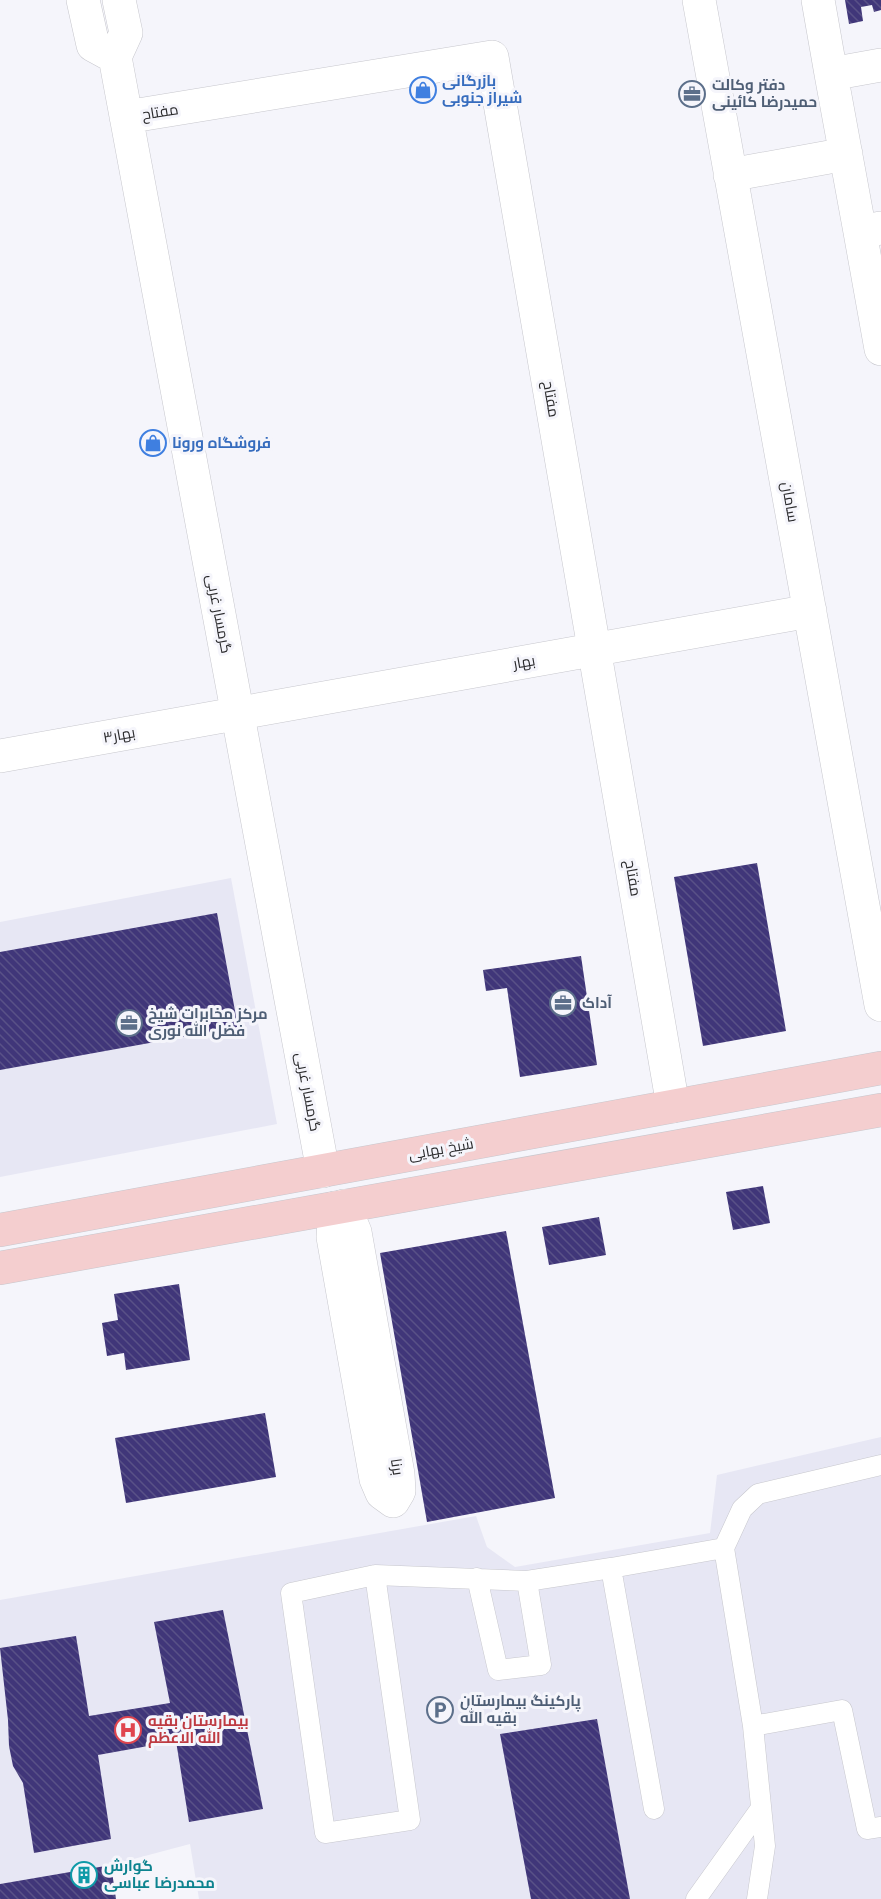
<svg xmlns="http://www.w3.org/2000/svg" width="881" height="1899" font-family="'PT Sans',Cairo,sans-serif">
<defs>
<pattern id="building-back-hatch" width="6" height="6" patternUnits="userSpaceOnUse" patternTransform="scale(1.5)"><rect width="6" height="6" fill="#403679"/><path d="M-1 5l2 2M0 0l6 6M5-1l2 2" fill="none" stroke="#595187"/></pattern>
</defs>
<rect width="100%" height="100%" fill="#f5f5fb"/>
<path fill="#e7e7f4" d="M 231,878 L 277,1124 L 0,1177 L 0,922 Z
M 881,1437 L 881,1899 L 199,1899 L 190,1844 L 111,1865 L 0,1884 L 0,1600 L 476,1516 L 487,1547 L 515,1567 L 710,1533 L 717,1475 Z"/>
<path fill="url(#building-back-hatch)" d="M 845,0 L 881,0 L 881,10 L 874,12 L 872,5 L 861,7 L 863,21 L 849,24 Z
M 757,863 L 786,1031 L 703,1046 L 674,877 Z
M 217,913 L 238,1027 L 0,1070 L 0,952 Z
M 581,956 L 597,1065 L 520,1077 L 507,988 L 486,991 L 483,970 Z
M 763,1186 L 770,1223 L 733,1230 L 726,1192 Z
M 599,1217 L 606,1255 L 549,1265 L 542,1227 Z
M 506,1231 L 555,1498 L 427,1522 L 380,1253 Z
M 179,1284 L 190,1360 L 126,1370 L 124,1353 L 107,1356 L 102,1323 L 118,1320 L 114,1294 Z
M 265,1413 L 276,1477 L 126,1503 L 115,1438 Z
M 223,1610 L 263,1809 L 189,1822 L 176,1741 L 98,1755 L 111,1839 L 34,1853 L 23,1783 L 13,1766 L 9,1746 L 8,1720 L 0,1648 L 76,1636 L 89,1716 L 170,1703 L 154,1622 Z
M 597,1719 L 630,1899 L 531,1899 L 500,1734 Z
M 111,1865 L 116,1899 L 0,1899 L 0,1884 Z"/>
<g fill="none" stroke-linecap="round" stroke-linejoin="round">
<defs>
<path id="service" d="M 881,1465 L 758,1494 L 742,1509 L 724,1548 L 753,1726 L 842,1710 L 867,1829 L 881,1827
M 375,1575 L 410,1820 L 325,1833 L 291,1593 Z
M 375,1575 L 527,1581 L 611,1568
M 477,1578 L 498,1670 L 541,1665 L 527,1581
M 753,1726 L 765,1846 L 757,1899
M 654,1809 L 611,1568 L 724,1548
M 696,1899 L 761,1808"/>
<path id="minor" d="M 83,0 L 93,45 L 115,57
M 119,0 L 126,33 L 115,57 L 323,1171
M 699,0 L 881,1005
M 818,0 L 831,74
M 881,65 L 831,74 L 860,232 L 881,228
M 126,117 L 492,57 L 673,1106
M 730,175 L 846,154
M 860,232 L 881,349
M 0,756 L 810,611
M 335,1208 L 333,1237 L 376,1479 L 382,1493 L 393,1501 L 399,1491 L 398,1474 L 355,1232 L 344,1206"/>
<path id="secondary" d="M 0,1230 L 881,1068
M 0,1268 L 881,1110"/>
</defs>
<use href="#service" stroke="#c7c7cd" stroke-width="21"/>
<use href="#minor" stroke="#c7c7cd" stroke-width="34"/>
<use href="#secondary" stroke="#c7c7cd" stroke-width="34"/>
<use href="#service" stroke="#fff" stroke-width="20"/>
<use href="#minor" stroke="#fff" stroke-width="33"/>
<use href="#secondary" stroke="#f4cecf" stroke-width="33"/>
</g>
<defs>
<symbol id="shop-ring" viewBox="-11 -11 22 22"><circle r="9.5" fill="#f5f5fb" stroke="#3f7fe0" stroke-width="1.5"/><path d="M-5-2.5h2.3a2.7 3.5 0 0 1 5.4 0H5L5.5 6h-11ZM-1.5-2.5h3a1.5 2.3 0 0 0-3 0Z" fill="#3f7fe0"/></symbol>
<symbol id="office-ring" viewBox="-11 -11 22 22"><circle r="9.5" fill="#f5f5fb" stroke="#5c6f8a" stroke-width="1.5"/><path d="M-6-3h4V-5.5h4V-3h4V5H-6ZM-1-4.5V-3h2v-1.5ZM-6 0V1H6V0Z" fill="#5c6f8a"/></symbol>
<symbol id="parking-ring" viewBox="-11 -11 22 22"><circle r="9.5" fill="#f5f5fb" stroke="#5c6f8a" stroke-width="1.5"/><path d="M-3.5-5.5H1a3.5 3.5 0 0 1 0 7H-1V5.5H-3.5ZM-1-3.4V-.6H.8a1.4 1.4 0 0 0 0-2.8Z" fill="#5c6f8a"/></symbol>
<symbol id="hospital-ring" viewBox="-11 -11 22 22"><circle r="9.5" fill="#f5f5fb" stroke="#e0444e" stroke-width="1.5"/><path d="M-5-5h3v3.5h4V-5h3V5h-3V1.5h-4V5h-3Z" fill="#e0444e"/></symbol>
<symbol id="building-ring" viewBox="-11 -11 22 22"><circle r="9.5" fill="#f5f5fb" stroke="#0f9aa8" stroke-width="1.5"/><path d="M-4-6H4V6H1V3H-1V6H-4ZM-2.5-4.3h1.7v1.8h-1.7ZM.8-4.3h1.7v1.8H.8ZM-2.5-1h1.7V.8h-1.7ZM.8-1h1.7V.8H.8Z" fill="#0f9aa8"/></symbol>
</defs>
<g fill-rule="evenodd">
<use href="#shop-ring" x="408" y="75" width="30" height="30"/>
<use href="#office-ring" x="677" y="79" width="30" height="30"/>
<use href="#shop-ring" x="138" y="428" width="30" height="30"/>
<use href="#office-ring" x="548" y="988" width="30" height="30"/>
<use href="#office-ring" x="114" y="1008" width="30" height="30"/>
<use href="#parking-ring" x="425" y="1695" width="30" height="30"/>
<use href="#hospital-ring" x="113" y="1715" width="30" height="30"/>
<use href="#building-ring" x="69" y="1860" width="30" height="30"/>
</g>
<g text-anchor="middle" stroke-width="6" stroke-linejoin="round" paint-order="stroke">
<g font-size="15" font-weight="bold" fill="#366cbe" stroke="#f5f5fb" text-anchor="start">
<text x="442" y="86">بازرگانی<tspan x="442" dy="17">شیراز جنوبی</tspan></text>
<text x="172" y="448">فروشگاه ورونا</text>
</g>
<g font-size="15" font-weight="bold" fill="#4e5e75" stroke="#f5f5fb" text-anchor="start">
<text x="712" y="90">دفتر وکالت<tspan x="712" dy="17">حمیدرضا کائینی</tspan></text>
<text x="582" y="1008">آداک</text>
<text x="148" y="1019">مرکز مخابرات شیخ<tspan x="148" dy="17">فضل الله نوری</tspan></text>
<text x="460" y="1706">پارکینگ بیمارستان<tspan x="460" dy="17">بقیه الله</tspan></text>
</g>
<g font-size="15" fill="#2b2b2d" stroke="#f5f5fb">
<text transform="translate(160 112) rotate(-9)" y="5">مفتاح</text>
<text transform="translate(551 399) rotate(80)" y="5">مفتاح</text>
<text transform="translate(790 502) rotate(80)" y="5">سامان</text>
<text transform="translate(219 614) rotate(79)" y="5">گرمسار غربی</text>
<text transform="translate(524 662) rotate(-10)" y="5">بهار</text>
<text transform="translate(119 735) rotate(-10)" y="5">بهار۳</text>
<text transform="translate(633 878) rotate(80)" y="5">مفتاح</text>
<text transform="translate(308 1092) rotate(79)" y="5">گرمسار غربی</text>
<text transform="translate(441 1149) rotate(-10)" y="5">شیخ بهایی</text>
<text transform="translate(397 1467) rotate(82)" y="5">برنا</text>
</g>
<g font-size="15" font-weight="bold" fill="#be3a42" stroke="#f5f5fb" text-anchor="start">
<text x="148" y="1726">بیمارستان بقیه<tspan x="148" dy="17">الله الاعظم</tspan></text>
</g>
<g font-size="15" font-weight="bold" fill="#0d838f" stroke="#f5f5fb" text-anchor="start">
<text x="104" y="1871">گوارش<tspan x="104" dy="17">محمدرضا عباسی</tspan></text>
</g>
</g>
</svg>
